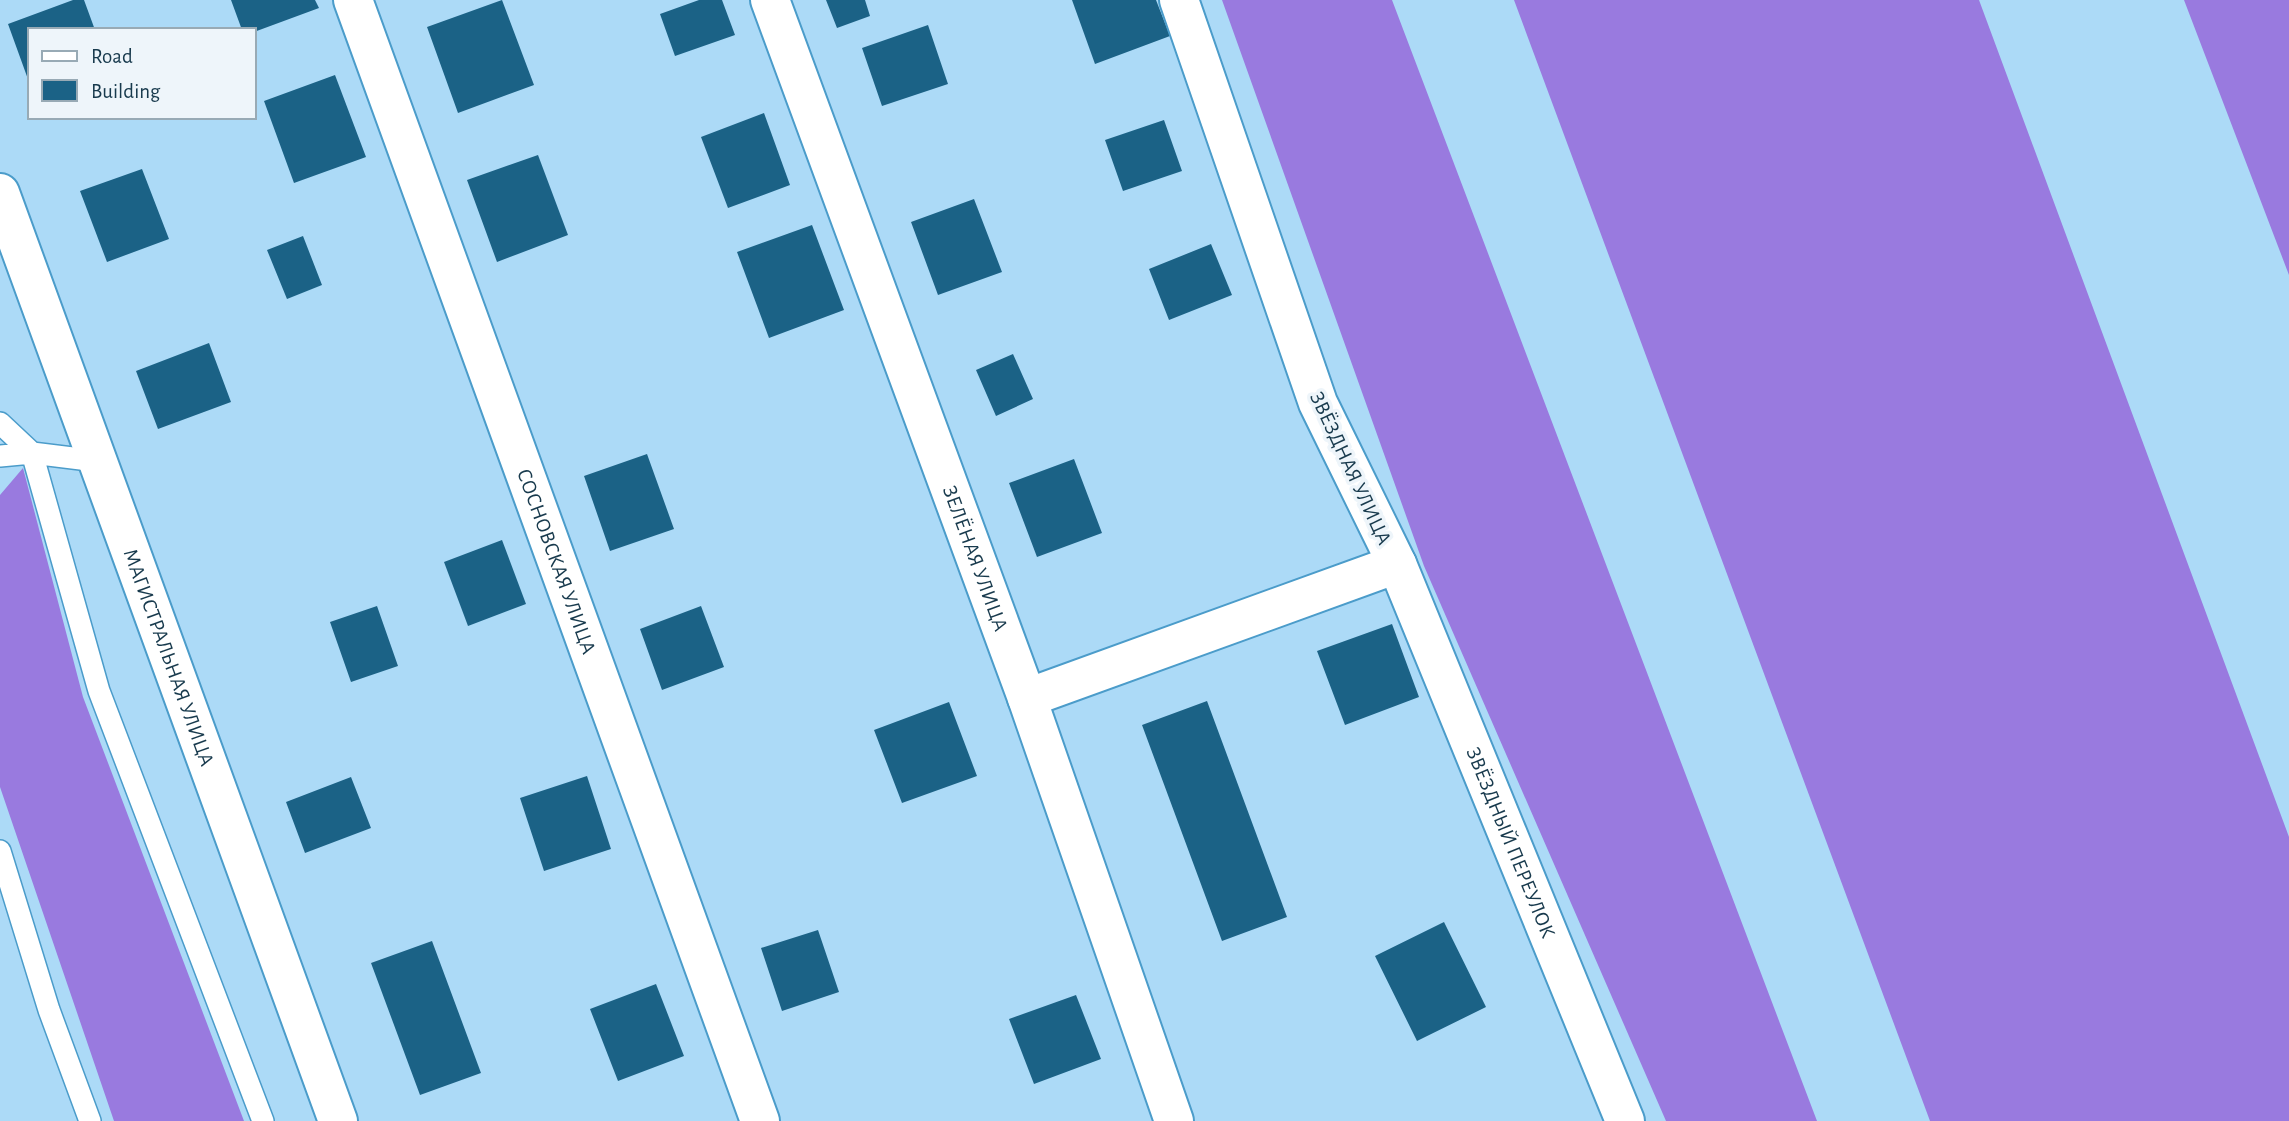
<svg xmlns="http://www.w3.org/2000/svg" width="2289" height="1121" font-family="'Alegreya Sans',sans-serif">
<rect width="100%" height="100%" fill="#acdaf7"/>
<path fill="#997adf" d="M 1222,0 L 1392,0 L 1817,1121 L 1666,1121 L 1424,566 Z
M 1514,0 L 1979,0 L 2289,837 L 2289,1121 L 1930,1121 Z
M 2184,0 L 2289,0 L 2289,275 Z
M 23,468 L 83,697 L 244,1121 L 114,1121 L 0,787 L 0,495 Z"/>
<path fill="#1b6286" d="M 73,0 L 84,0 L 95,30 L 30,30 L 29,82 L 8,24 Z
M 231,0 L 315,0 L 319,8 L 254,32 L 242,30 Z
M 502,0 L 534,85 L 458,113 L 427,27 Z
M 699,0 L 722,0 L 735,35 L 675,56 L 660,14 Z
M 826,0 L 865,0 L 870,16 L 837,28 Z
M 1072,0 L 1156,0 L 1170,36 L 1095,64 Z
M 928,25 L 948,84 L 882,106 L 862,48 Z
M 335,75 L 366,157 L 294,183 L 264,101 Z
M 764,113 L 790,185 L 728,208 L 701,137 Z
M 1164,120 L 1182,171 L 1123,191 L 1105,140 Z
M 538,155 L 568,235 L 497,262 L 467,180 Z
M 142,169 L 169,239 L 107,262 L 80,191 Z
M 974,199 L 1002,272 L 938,295 L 911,222 Z
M 812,225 L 844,310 L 769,338 L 737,252 Z
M 303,236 L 322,285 L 287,299 L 267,250 Z
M 1211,244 L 1232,295 L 1169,320 L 1149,269 Z
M 209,343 L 231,402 L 158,429 L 136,371 Z
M 1013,354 L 1033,399 L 996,416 L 976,370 Z
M 647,454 L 674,529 L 610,551 L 584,476 Z
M 1074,459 L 1102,533 L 1037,557 L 1009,483 Z
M 502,540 L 526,604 L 468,626 L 444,562 Z
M 377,606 L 398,666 L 351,682 L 330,622 Z
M 701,606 L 724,667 L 662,690 L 640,629 Z
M 1392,624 L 1419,697 L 1345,725 L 1317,651 Z
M 1207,701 L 1287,917 L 1222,941 L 1142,725 Z
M 949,702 L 977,776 L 902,803 L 874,730 Z
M 587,776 L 611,849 L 544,871 L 520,798 Z
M 351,777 L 371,828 L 305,853 L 286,802 Z
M 1444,922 L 1486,1007 L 1417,1041 L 1375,956 Z
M 818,930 L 839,992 L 782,1011 L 761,948 Z
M 432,941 L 481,1073 L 420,1095 L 371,963 Z
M 656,984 L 684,1056 L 618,1081 L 590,1009 Z
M 1076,995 L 1101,1059 L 1034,1084 L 1009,1019 Z"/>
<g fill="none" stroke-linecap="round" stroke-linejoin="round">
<defs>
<path id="lane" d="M 0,423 L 32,453 L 99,691 L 263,1121
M 0,456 L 32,453 L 97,461
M 0,851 L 49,1010 L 90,1121"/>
<g id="street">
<path id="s1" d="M 353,0 L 760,1121"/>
<path id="s2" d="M 770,0 L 1027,698 L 1174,1121"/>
<path id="s3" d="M 0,193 L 338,1121"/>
<path id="s4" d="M 1397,564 L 1625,1121"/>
<path d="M 1027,698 L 1397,564 L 1318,403 L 1179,0"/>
</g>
</defs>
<use href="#lane" stroke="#4b9cca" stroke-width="24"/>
<use href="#street" stroke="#4b9cca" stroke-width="42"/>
<use href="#lane" stroke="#fff" stroke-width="21"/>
<use href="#street" stroke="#fff" stroke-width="38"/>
</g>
<g text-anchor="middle" stroke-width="7" stroke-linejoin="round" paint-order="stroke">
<g font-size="21" fill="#183a4d" stroke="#eef5fa">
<text transform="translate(1351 468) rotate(65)" y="7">ЗВЁЗДНАЯ УЛИЦА</text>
<text dy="7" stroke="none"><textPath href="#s2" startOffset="595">ЗЕЛЁНАЯ УЛИЦА</textPath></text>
<text dy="7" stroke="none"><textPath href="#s1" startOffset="597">СОСНОВСКАЯ УЛИЦА</textPath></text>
<text dy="7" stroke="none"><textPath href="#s3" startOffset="494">МАГИСТРАЛЬНАЯ УЛИЦА</textPath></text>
<text dy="7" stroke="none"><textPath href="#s4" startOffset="301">ЗВЁЗДНЫЙ ПЕРЕУЛОК</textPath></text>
</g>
</g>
<rect x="28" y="28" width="228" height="91" fill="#eef5fa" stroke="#98aab5" stroke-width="2"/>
<rect x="42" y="51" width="35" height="10" fill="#ffffff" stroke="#98aab5" stroke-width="2"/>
<text x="91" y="63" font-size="21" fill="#183a4d">Road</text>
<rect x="42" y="80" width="35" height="21" fill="#1b6286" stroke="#98aab5" stroke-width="2"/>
<text x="91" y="98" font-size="21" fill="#183a4d">Building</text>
</svg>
